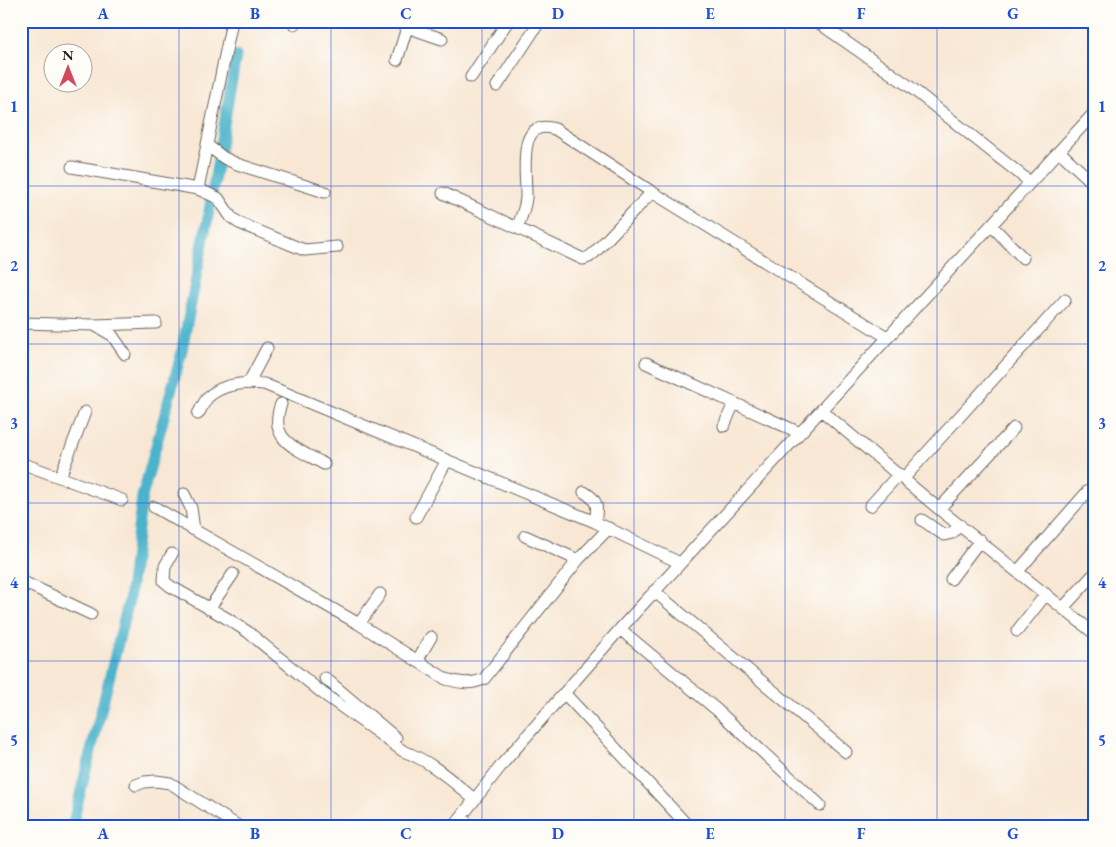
<svg xmlns="http://www.w3.org/2000/svg" width="1116" height="847" font-family="'EB Garamond',serif">
<rect width="100%" height="100%" fill="#fdfcf7"/>
<filter id="ink" filterUnits="userSpaceOnUse"><feTurbulence type="fractalNoise" baseFrequency=".02" numOctaves="2"/><feDisplacementMap in="SourceGraphic" scale="10" xChannelSelector="R" yChannelSelector="G"/><feConvolveMatrix kernelMatrix="1 2 1 2 8 2 1 2 1" color-interpolation-filters="sRGB"/></filter>
<filter id="wash" filterUnits="userSpaceOnUse"><feTurbulence type="fractalNoise" baseFrequency=".0096" numOctaves="4" result="noise"/><feDisplacementMap in="SourceGraphic" scale="20" xChannelSelector="R" yChannelSelector="G"/><feGaussianBlur stdDeviation="1.12" result="paint"/><feColorMatrix in="noise" values="0 0 0 0 0 0 0 0 0 0 0 0 0 0 0 0 0 1.4 0 .05"/><feComposite in="paint" operator="in"/></filter>
<g filter="url(#wash)">
<rect width="100%" height="100%" fill="#f8e7d4"/>
<g fill="none" stroke-linecap="round" stroke-linejoin="round">
<path stroke="#4cb3cb" stroke-width="11" d="M 72,826 L 129,600 L 142,497 L 181,355 L 208,217 L 236,56"/>
</g>
</g>
<g filter="url(#ink)">
<g fill="none" stroke-linecap="round" stroke-linejoin="round">
<defs>
<path id="minor" d="M 816,21 L 909,86 L 1030,182
M 294,24 L 295,21
M 407,27 L 442,39
M 397,60 L 409,21
M 471,77 L 508,21
M 497,86 L 540,21
M 207,145 L 224,158 L 237,164 L 325,192
M 1059,151 L 1093,183
M 72,167 L 198,189 L 218,198 L 231,217 L 239,223 L 299,248 L 305,250 L 337,247
M 198,189 L 232,21
M 443,193 L 583,259 L 589,257 L 594,253 L 652,192 L 887,337
M 991,225 L 1023,258
M 517,228 C 521,218 525,209 526,198 C 527,176 515,116 555,129 L 652,192
M 21,323 L 94,325 L 156,323
M 96,326 L 112,335 L 125,354
M 646,363 L 800,433
M 249,382 L 267,348
M 281,404 C 267,441 298,449 324,464
M 821,410 L 939,509 L 1095,634
M 198,414 C 201,409 204,402 208,397 C 223,384 245,382 264,384 L 595,522 L 680,563
M 724,426 L 734,403
M 21,463 L 122,500
M 60,477 L 85,412
M 904,478 L 1065,300
M 584,492 C 598,500 598,507 595,522
M 184,494 L 191,508 L 194,530
M 870,506 L 899,474
M 154,507 L 359,624 L 446,679 C 462,683 469,685 484,679 L 578,560 L 609,528
M 939,509 L 1014,428
M 416,517 L 447,460
M 922,520 L 944,535 L 952,533 L 960,525
M 525,536 L 578,560
M 172,554 L 165,566 L 164,581 L 170,586 L 228,619 L 248,632 L 321,692 L 403,751 C 431,761 452,781 474,799
M 1018,571 L 1088,491
M 951,579 L 980,540
M 21,581 L 91,614
M 654,591 L 846,752
M 1063,608 L 1095,573
M 209,609 L 233,574
M 359,624 L 380,594
M 620,629 L 717,710 L 820,805
M 1017,631 L 1046,594
M 417,661 L 431,637
M 325,678 L 396,738
M 565,694 L 688,826
M 136,785 L 144,782 L 156,781 L 170,783 L 238,826
M 461,817 L 470,826
M 454,826 L 504,762 L 620,629 L 1095,112"/>
</defs>
<use href="#minor" stroke="#69635c" stroke-width="13"/>
<use href="#minor" stroke="#fff" stroke-width="11"/>
</g>
</g>
<path fill="none" stroke="#1d4ed8" stroke-width="1" stroke-opacity="0.55" d="M 179,21 L 179,826M 331,21 L 331,826M 482,21 L 482,826M 634,21 L 634,826M 785,21 L 785,826M 937,21 L 937,826M 21,186 L 1095,186M 21,344 L 1095,344M 21,503 L 1095,503M 21,661 L 1095,661"/>
<rect width="1116" height="847" fill="none" stroke="#fdfcf7" stroke-width="55"/>
<g transform="translate(68 68)"><circle r="24" fill="#fdfcf7" stroke="#a3a29f"/>
<path d="M0-4L9 19L0 12L-9 19Z" fill="#d1495b"/>
<text y="-8" font-size="14" font-weight="bold" text-anchor="middle" fill="#1c1c1c">N</text>
</g>
<rect x="28" y="28" width="1060" height="792" fill="none" stroke="#1d4ed8" stroke-width="2"/>
<g font-size="16" text-anchor="middle" font-weight="bold" fill="#1d4ed8">
<text x="103" y="19">A</text>
<text x="255" y="19">B</text>
<text x="406" y="19">C</text>
<text x="558" y="19">D</text>
<text x="710" y="19">E</text>
<text x="861" y="19">F</text>
<text x="1013" y="19">G</text>
<text x="14" y="112">1</text>
<text x="1102" y="112">1</text>
<text x="14" y="271">2</text>
<text x="1102" y="271">2</text>
<text x="14" y="429">3</text>
<text x="1102" y="429">3</text>
<text x="14" y="588">4</text>
<text x="1102" y="588">4</text>
<text x="14" y="746">5</text>
<text x="1102" y="746">5</text>
<text x="103" y="839">A</text>
<text x="255" y="839">B</text>
<text x="406" y="839">C</text>
<text x="558" y="839">D</text>
<text x="710" y="839">E</text>
<text x="861" y="839">F</text>
<text x="1013" y="839">G</text>
</g>
</svg>
